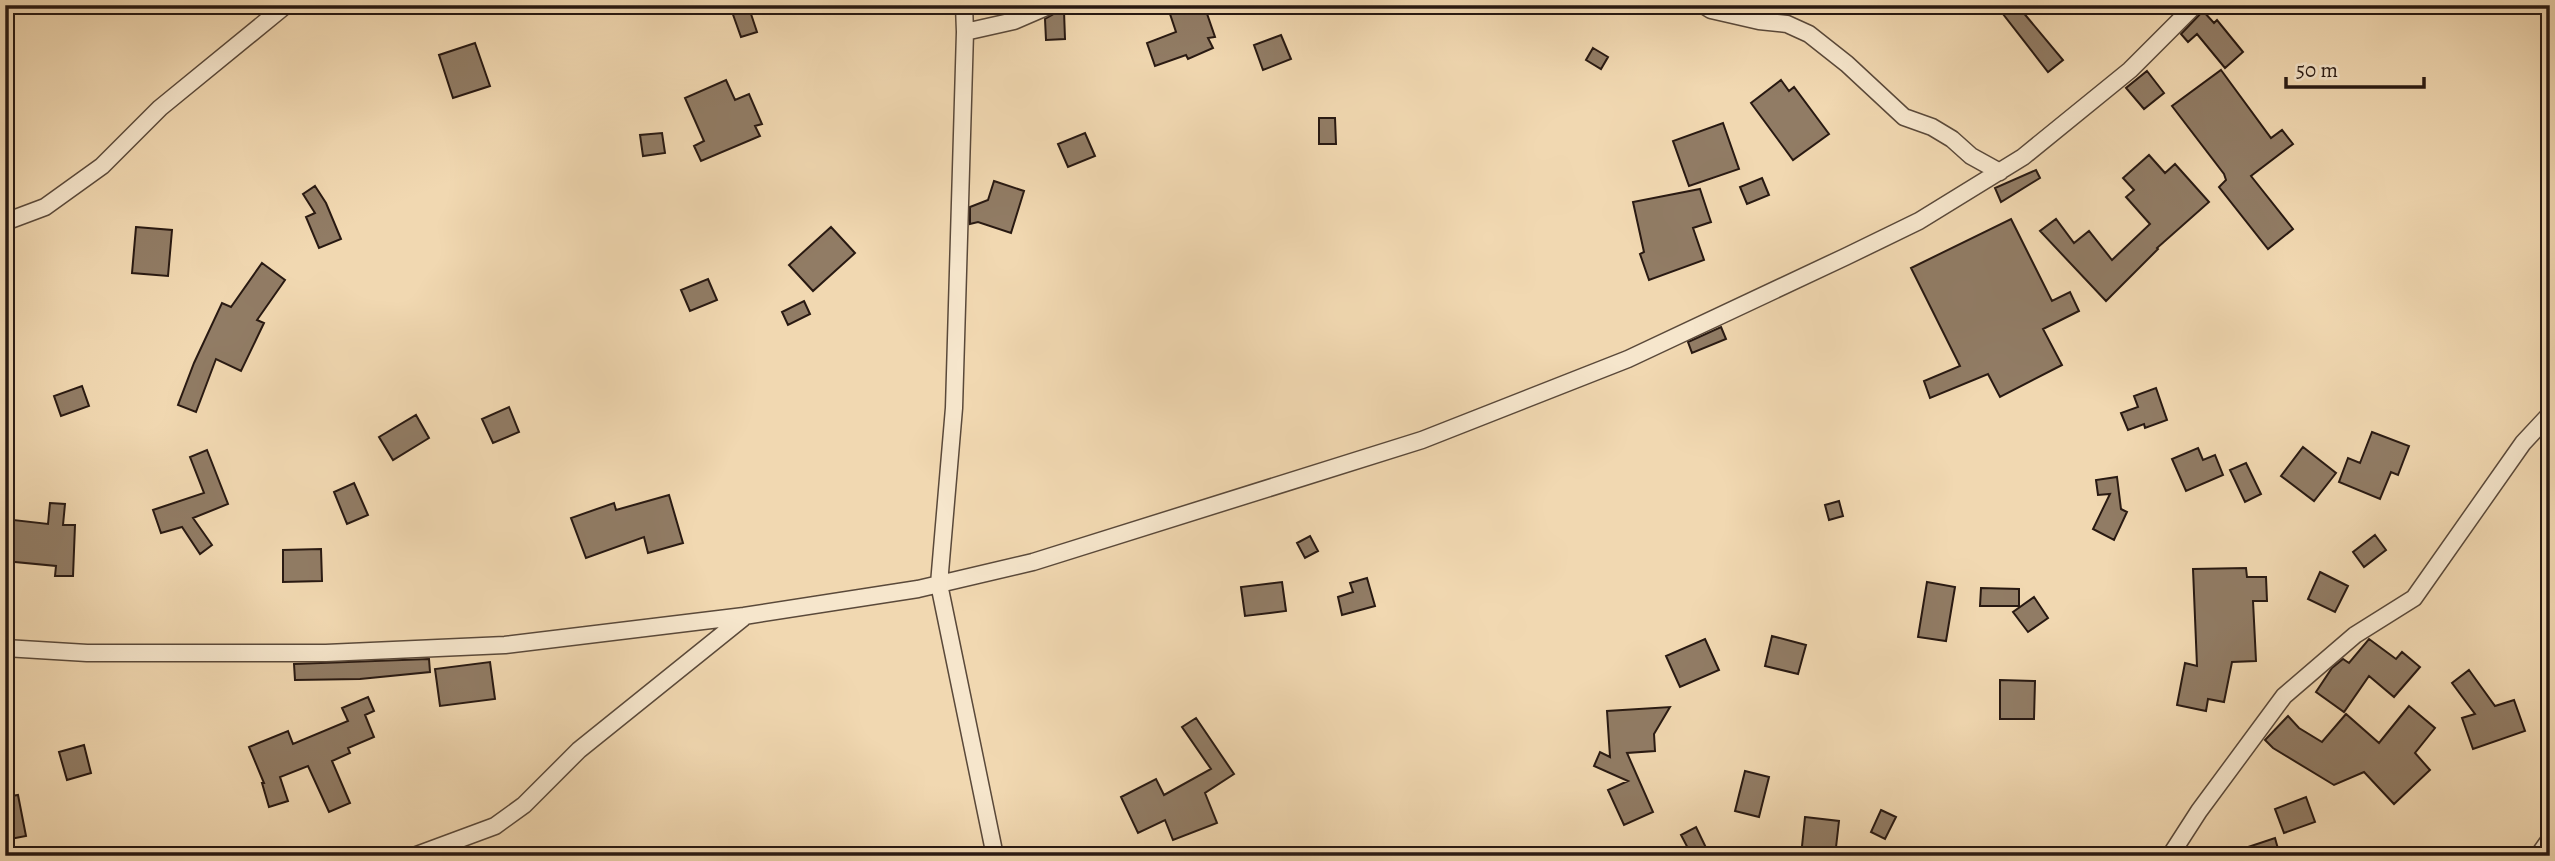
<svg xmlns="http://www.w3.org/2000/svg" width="2555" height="861" font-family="Alegreya,serif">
<rect width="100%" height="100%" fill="#f1d8b1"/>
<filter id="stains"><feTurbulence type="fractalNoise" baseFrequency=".00286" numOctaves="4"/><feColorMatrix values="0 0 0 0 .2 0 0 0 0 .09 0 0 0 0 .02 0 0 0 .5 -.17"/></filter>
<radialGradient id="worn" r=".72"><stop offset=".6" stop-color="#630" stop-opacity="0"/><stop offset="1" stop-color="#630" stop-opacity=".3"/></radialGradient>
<path fill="#917c65" stroke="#281912" stroke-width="2" d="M 743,5 L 748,5 L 757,32 L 741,37 L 731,9 Z
M 1167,5 L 1204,5 L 1215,37 L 1208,38 L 1213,48 L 1188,59 L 1186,55 L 1155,66 L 1147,43 L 1176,32 Z
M 1996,5 L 2017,5 L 2063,60 L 2048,72 Z
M 1059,11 L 1064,11 L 1065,39 L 1046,40 L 1045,19 Z
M 2203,11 L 2214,23 L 2217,20 L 2243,52 L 2225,68 L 2197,34 L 2188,42 L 2181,34 Z
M 1281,35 L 1291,59 L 1263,70 L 1254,45 Z
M 475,43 L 490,86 L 453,98 L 439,55 Z
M 1593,48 L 1608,57 L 1601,69 L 1586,60 Z
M 2221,70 L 2271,138 L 2282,130 L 2293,144 L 2251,176 L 2293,229 L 2268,249 L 2219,187 L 2226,180 L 2224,174 L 2172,106 Z
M 2147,71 L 2164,93 L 2144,109 L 2126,88 Z
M 726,80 L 735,100 L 749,94 L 762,124 L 755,126 L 760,136 L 701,161 L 694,146 L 704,141 L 685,98 Z
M 1781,80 L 1789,91 L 1794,87 L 1829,134 L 1793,160 L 1751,103 Z
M 1319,118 L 1335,118 L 1336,144 L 1319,144 Z
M 1723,123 L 1739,169 L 1689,186 L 1673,141 Z
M 662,133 L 665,153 L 643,156 L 640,135 Z
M 1085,133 L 1095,156 L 1068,167 L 1058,144 Z
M 2149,155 L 2165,173 L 2175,164 L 2209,202 L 2157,248 L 2158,249 L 2106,301 L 2040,231 L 2056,219 L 2074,243 L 2089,231 L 2112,260 L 2150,224 L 2126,197 L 2134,190 L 2123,178 Z
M 2036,170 L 2040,178 L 2001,202 L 1995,188 Z
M 1762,178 L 1769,195 L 1747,204 L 1740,187 Z
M 994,181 L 1024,191 L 1011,233 L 978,222 L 970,224 L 970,207 L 988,200 Z
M 315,186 L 326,203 L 341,239 L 319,248 L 306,217 L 315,213 L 303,194 Z
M 1700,189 L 1711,222 L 1693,228 L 1704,260 L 1649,280 L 1640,254 L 1644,252 L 1633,202 Z
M 2011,219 L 2052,301 L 2070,292 L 2079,311 L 2043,329 L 2062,365 L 2000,397 L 1988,374 L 1930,398 L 1924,381 L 1960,366 L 1911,268 Z
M 136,227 L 172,230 L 168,276 L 132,273 Z
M 831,227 L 855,253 L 813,291 L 789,265 Z
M 262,263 L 285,280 L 257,320 L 264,323 L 241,371 L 216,359 L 196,412 L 178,405 L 194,363 L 222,303 L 231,307 Z
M 708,279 L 717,300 L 690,311 L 681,290 Z
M 804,301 L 810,314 L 788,325 L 782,312 Z
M 1721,327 L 1726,339 L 1692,353 L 1688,342 Z
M 82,386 L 89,406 L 61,416 L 54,396 Z
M 2156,388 L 2167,420 L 2145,428 L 2144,424 L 2128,430 L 2121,413 L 2138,407 L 2134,396 Z
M 509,407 L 519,432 L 493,443 L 482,419 Z
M 416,415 L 429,438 L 393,460 L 379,437 Z
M 2372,432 L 2409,446 L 2398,475 L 2391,472 L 2380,499 L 2339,482 L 2348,458 L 2360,463 Z
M 2303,447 L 2336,473 L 2314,501 L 2281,476 Z
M 2198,448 L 2203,460 L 2215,455 L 2223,475 L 2186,491 L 2172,459 Z
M 207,450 L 228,504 L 193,518 L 212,545 L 200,554 L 182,527 L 161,533 L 153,510 L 204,493 L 190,457 Z
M 2246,463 L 2261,494 L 2245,502 L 2230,470 Z
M 2117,477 L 2121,509 L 2127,512 L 2114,540 L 2093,529 L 2110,494 L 2098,495 L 2096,480 Z
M 354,483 L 368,515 L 347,524 L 334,492 Z
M 669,495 L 683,543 L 648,553 L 644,537 L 586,558 L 571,518 L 614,503 L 616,510 Z
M 1839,501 L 1843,516 L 1829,520 L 1825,505 Z
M 50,503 L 65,504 L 63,525 L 75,525 L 73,576 L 55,576 L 56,566 L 5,561 L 5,519 L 48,524 Z
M 2375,535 L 2386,550 L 2364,567 L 2353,552 Z
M 1310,536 L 1318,551 L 1305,558 L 1297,543 Z
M 321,549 L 322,581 L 283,582 L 283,550 Z
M 2246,568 L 2247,577 L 2266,577 L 2267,601 L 2253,601 L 2256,661 L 2232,662 L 2224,702 L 2208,699 L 2206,711 L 2177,705 L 2185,663 L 2197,666 L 2193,569 Z
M 2320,572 L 2348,586 L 2335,612 L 2308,599 Z
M 1367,578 L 1375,606 L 1342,615 L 1338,597 L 1353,592 L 1350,583 Z
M 1282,582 L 1286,611 L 1245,616 L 1241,587 Z
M 1927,582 L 1955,587 L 1946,641 L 1918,637 Z
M 1981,588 L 2019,589 L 2019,606 L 1980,606 Z
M 2034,597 L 2048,618 L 2028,632 L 2013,612 Z
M 1772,636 L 1806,645 L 1798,674 L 1765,666 Z
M 1705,639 L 1719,670 L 1680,687 L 1666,656 Z
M 2369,639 L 2396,659 L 2402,652 L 2420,667 L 2394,697 L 2369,676 L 2344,712 L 2316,692 L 2332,668 L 2343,659 L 2349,663 Z
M 429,659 L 430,672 L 360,679 L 295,680 L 294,664 Z
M 490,662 L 495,699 L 440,706 L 435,669 Z
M 2469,670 L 2495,706 L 2514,700 L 2525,731 L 2473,749 L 2462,718 L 2475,714 L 2452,683 Z
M 2000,680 L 2035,681 L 2034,719 L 2000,719 Z
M 368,697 L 374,711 L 365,715 L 374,737 L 348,748 L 350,753 L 332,761 L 350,803 L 329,812 L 308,766 L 280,777 L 288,801 L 269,807 L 262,783 L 264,783 L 249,747 L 288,731 L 293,744 L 348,721 L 342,708 Z
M 2409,706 L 2435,728 L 2415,753 L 2430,770 L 2394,804 L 2364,772 L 2334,785 L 2273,748 L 2265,740 L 2288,716 L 2299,728 L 2322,742 L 2346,714 L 2379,743 Z
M 1670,707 L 1654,734 L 1655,751 L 1627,753 L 1653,812 L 1624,825 L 1608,790 L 1628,781 L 1594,766 L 1600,752 L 1610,757 L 1607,711 Z
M 1196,718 L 1234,774 L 1205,793 L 1217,823 L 1173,840 L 1165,820 L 1138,833 L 1121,797 L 1156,779 L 1164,795 L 1211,769 L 1182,727 Z
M 84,745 L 91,773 L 67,780 L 59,752 Z
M 1745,771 L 1769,777 L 1759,817 L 1735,811 Z
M 18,795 L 26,836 L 5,840 L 5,797 Z
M 2306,797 L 2315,822 L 2284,833 L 2275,809 Z
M 1881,810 L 1896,817 L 1885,839 L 1871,832 Z
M 1805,817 L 1839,821 L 1835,856 L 1801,856 Z
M 1696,827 L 1710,856 L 1692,856 L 1681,835 Z
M 2275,838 L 2280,856 L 2230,856 L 2230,853 Z"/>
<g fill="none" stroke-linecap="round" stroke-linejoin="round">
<defs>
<path id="minor" d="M 964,5 L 965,32 L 954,408 L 939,584 L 995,856
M 1703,5 L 1711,10 L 1759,21 L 1787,24 L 1809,34 L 1847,64 L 1904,117 L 1932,127 L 1952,139 L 1971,156 L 2000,172
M 965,32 L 1014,21 L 1051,5
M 5,222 L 45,207 L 102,166 L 160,108 L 286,5
M 5,648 L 87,653 L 326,653 L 505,645 L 744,616 L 918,589 L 1033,562 L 1422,440 L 1628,359 L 1845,257 L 1919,221 L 2023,157 L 2130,70 L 2195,5
M 414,856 L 495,826 L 524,805 L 579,750 L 743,618
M 2170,856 L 2199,811 L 2284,696 L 2355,635 L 2414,598 L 2523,443 L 2550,414
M 2538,856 L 2550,839"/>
</defs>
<use href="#minor" stroke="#5a493a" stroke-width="19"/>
<use href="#minor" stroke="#f6e6cc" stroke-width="16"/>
</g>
<rect width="2555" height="861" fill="none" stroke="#f1d8b1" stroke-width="28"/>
<rect x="7" y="7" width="2541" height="847" fill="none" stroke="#281912" stroke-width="3.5"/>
<rect x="14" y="14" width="2527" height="833" fill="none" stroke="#281912" stroke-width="2"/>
<path d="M2286 77v10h138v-10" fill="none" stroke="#281912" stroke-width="3.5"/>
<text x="2296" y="77" font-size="21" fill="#281912" stroke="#f6e6cc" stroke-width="5" paint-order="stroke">50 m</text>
<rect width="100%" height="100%" filter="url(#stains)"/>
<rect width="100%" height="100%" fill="url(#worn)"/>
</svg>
